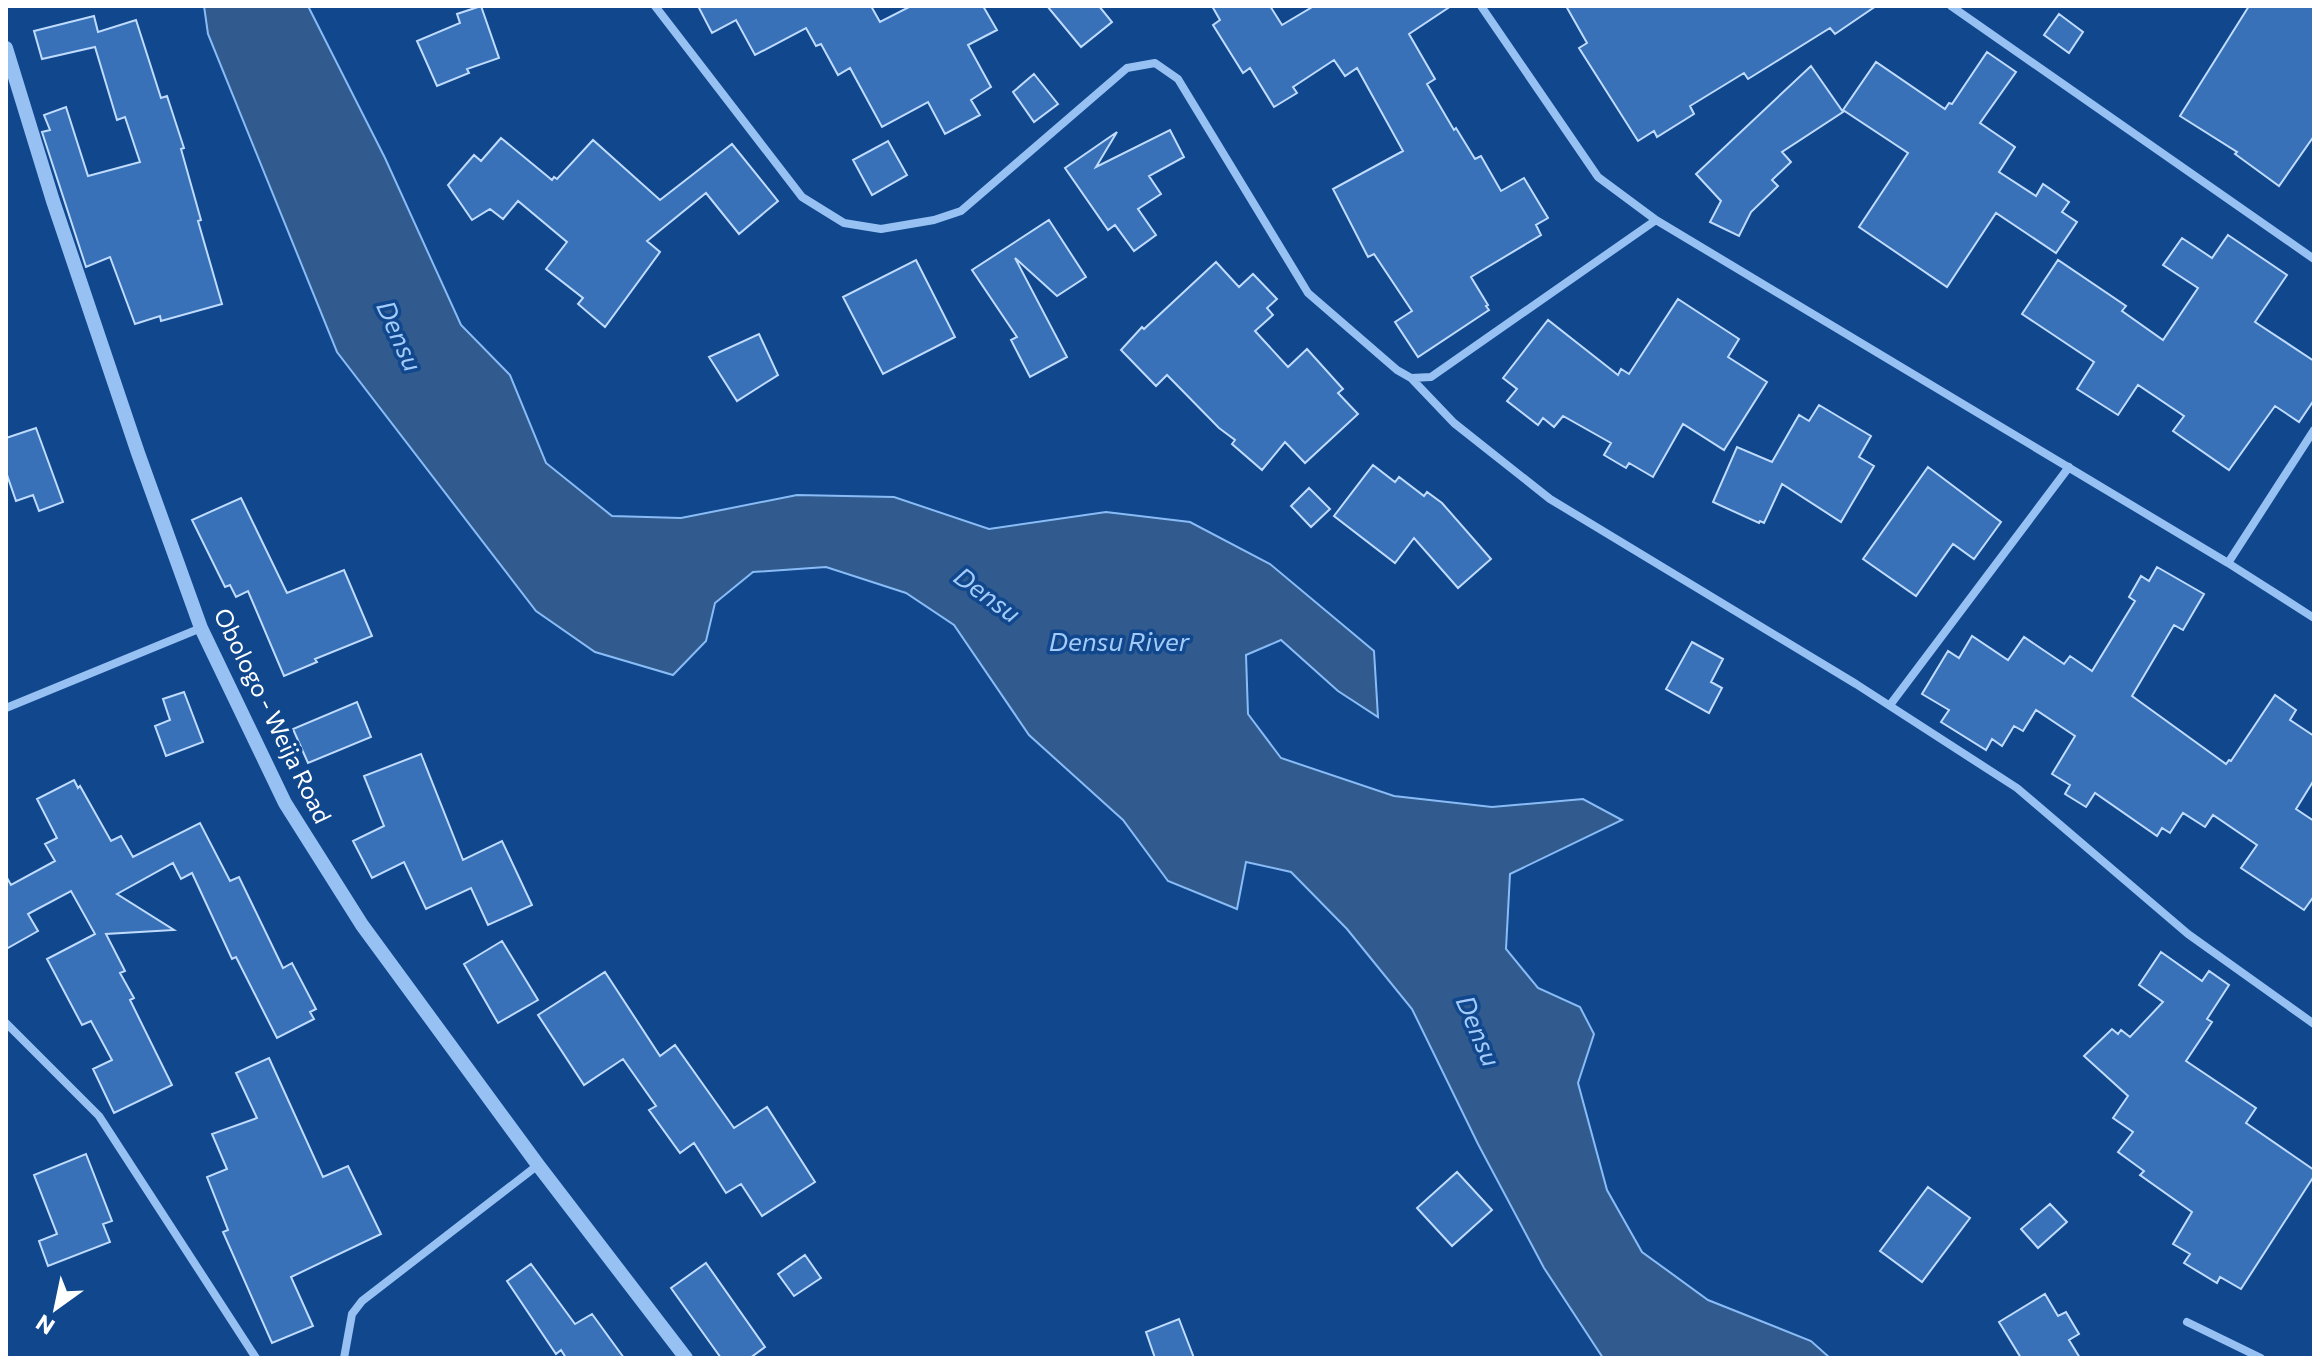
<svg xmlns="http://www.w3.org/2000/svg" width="2320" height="1364" font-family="Commissioner,sans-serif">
<rect width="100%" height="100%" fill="#10478d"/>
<path fill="#315b8f" stroke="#89bcf6" stroke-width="2" d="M 204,6 L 308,6 L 385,158 L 461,325 L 510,375 L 546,463 L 612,516 L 681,518 L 797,495 L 894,497 L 989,529 L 1106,512 L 1190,522 L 1270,564 L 1374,651 L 1378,717 L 1338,691 L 1281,640 L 1246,655 L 1248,714 L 1281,758 L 1394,796 L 1492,807 L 1583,799 L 1622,820 L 1510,874 L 1506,949 L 1538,988 L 1580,1007 L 1594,1034 L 1578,1083 L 1607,1190 L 1642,1252 L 1708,1300 L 1811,1341 L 1830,1358 L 1603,1358 L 1544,1268 L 1478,1144 L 1412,1009 L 1347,929 L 1291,872 L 1246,862 L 1237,909 L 1168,881 L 1123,820 L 1029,735 L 954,625 L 906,593 L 826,567 L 753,572 L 715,603 L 706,641 L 673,675 L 595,652 L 536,611 L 337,352 L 208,34 Z"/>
<path fill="#3871b7" stroke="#bfdbfd" stroke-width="2" d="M 481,6 L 499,58 L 467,69 L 469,73 L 437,86 L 417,41 L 460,23 L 457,14 Z
M 698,6 L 871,6 L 880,22 L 911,6 L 983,6 L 997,30 L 968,45 L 991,87 L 971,100 L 980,115 L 945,134 L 928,102 L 882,127 L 850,68 L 838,75 L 821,44 L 816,46 L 806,28 L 755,55 L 736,20 L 712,33 Z
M 1047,6 L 1099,6 L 1112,22 L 1081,47 Z
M 1212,6 L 1270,6 L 1282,25 L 1314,6 L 1451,6 L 1409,34 L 1435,79 L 1427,84 L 1454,130 L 1456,128 L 1475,159 L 1481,156 L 1501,191 L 1524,178 L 1548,218 L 1536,225 L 1541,235 L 1471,277 L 1488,305 L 1486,306 L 1489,310 L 1418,357 L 1395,322 L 1412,311 L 1374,254 L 1368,257 L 1333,189 L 1403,151 L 1357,68 L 1345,76 L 1334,60 L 1293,87 L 1297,93 L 1274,107 L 1250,68 L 1243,73 L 1213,25 L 1220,20 Z
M 1566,6 L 1876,6 L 1835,34 L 1830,28 L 1748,79 L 1744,73 L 1690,106 L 1694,114 L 1657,137 L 1654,131 L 1638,141 L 1579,48 L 1587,43 Z
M 2249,6 L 2314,6 L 2314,136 L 2279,186 L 2235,154 L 2237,152 L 2180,116 Z
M 2059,14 L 2083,32 L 2069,53 L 2044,35 Z
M 94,16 L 98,32 L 136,20 L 161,98 L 167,96 L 184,148 L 181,149 L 201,220 L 198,221 L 222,304 L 161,321 L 160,316 L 135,324 L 110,257 L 86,267 L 42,132 L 50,130 L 44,115 L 66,107 L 88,176 L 140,162 L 125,117 L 117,120 L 95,47 L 42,59 L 34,31 Z
M 1987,52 L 2016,72 L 1980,123 L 2015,147 L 1999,172 L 2036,196 L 2043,184 L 2069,202 L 2062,212 L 2077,222 L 2056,253 L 1996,213 L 1947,287 L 1859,227 L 1908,153 L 1843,110 L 1876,62 L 1945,109 L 1949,103 L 1952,104 Z
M 1811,66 L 1843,112 L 1782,152 L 1791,162 L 1772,180 L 1778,186 L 1751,212 L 1739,236 L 1710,222 L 1721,201 L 1696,174 Z
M 1034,74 L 1058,104 L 1034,122 L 1013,92 Z
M 1170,130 L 1184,157 L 1149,176 L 1161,194 L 1138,209 L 1156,235 L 1134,251 L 1115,225 L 1108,230 L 1065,168 L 1117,132 L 1096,167 Z
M 501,138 L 552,180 L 554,177 L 557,179 L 593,140 L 660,200 L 732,144 L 778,201 L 739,234 L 706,193 L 647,241 L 660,252 L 605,327 L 578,304 L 583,298 L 546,269 L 567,242 L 518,201 L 503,219 L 490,209 L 472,220 L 448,185 L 474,155 L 481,161 Z
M 888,141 L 907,175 L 872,195 L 853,160 Z
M 1049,220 L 1086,277 L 1057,296 L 1015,258 L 1067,357 L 1030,377 L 1011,340 L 1017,337 L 972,270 Z
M 2228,235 L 2287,275 L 2255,322 L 2314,361 L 2314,400 L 2299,422 L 2275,406 L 2229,470 L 2173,431 L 2184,416 L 2138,385 L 2118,415 L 2077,389 L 2094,362 L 2022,314 L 2058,260 L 2126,306 L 2122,311 L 2163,340 L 2198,288 L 2163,265 L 2182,238 L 2212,258 Z
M 916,260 L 955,337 L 883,374 L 843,297 Z
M 1216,262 L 1239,287 L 1253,274 L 1277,299 L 1267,308 L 1273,315 L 1255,331 L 1288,367 L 1307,349 L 1343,389 L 1338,393 L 1358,414 L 1305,463 L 1285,442 L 1262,470 L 1232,444 L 1235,440 L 1219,428 L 1167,375 L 1156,386 L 1121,350 L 1142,327 L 1144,329 Z
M 1678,299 L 1739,339 L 1728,357 L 1767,382 L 1724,450 L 1683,424 L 1653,477 L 1629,463 L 1626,468 L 1604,455 L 1611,443 L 1563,416 L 1554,427 L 1543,418 L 1538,425 L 1507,401 L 1517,389 L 1503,378 L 1548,320 L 1618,375 L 1621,369 L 1629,374 Z
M 759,334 L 778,375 L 737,401 L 709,357 Z
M 1819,405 L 1871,436 L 1859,457 L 1874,466 L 1841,522 L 1782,484 L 1764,523 L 1760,521 L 1759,523 L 1713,502 L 1737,447 L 1772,462 L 1799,415 L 1809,421 Z
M 36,428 L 63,502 L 39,511 L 33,495 L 16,501 L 6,472 L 6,438 Z
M 1373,465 L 1395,482 L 1399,477 L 1424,496 L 1427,492 L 1442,503 L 1491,559 L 1458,588 L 1414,538 L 1395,563 L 1334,516 Z
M 1928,467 L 2001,522 L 1974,559 L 1953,544 L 1916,596 L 1863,559 Z
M 1309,488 L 1330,509 L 1311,527 L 1291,506 Z
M 241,498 L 287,593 L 344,570 L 372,636 L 315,659 L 317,662 L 284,676 L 248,591 L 236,597 L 230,585 L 225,587 L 192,520 Z
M 2157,567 L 2204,594 L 2183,630 L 2174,625 L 2132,696 L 2226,764 L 2229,760 L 2231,761 L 2275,695 L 2296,710 L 2290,720 L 2314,736 L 2314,780 L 2296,809 L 2314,821 L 2314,896 L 2304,910 L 2241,868 L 2257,845 L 2213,815 L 2205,827 L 2183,813 L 2170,833 L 2162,828 L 2157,836 L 2095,793 L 2086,807 L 2065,794 L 2070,785 L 2052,774 L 2075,736 L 2036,710 L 2023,731 L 2014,726 L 2002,746 L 1992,739 L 1986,750 L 1941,722 L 1949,710 L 1922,694 L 1948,651 L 1959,658 L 1972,636 L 2008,660 L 2024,637 L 2064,664 L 2070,656 L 2092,671 L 2135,601 L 2129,597 L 2141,576 L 2149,581 Z
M 1692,642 L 1723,659 L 1711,682 L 1722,688 L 1709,713 L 1666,689 Z
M 184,692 L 203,742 L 166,756 L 155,726 L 170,720 L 163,699 Z
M 357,702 L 371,737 L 308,763 L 293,729 Z
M 421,754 L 463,860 L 502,841 L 532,905 L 488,925 L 471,888 L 426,909 L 404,862 L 372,878 L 353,841 L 384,826 L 364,776 Z
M 74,780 L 78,788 L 80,786 L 111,841 L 121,836 L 133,857 L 200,823 L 230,881 L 239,877 L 283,968 L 292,963 L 316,1009 L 310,1012 L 314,1019 L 277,1038 L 236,957 L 232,959 L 192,873 L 181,879 L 173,863 L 117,894 L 174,930 L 106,934 L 125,971 L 120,973 L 134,998 L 130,1000 L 172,1085 L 114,1113 L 93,1069 L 112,1060 L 91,1021 L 82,1025 L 47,959 L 95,934 L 71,891 L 28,914 L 38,931 L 6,949 L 6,876 L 11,885 L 55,861 L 45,844 L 57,838 L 37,799 Z
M 502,941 L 538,1000 L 498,1023 L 464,964 Z
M 2161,952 L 2202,981 L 2209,971 L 2229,985 L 2207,1019 L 2212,1022 L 2186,1061 L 2256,1108 L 2246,1123 L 2314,1170 L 2314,1176 L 2241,1289 L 2220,1277 L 2217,1283 L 2184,1263 L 2190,1254 L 2173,1244 L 2192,1212 L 2140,1175 L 2144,1171 L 2118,1152 L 2133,1132 L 2113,1118 L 2128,1096 L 2084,1056 L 2112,1029 L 2118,1034 L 2121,1030 L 2130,1037 L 2163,1002 L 2139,985 Z
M 605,972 L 660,1056 L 675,1045 L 734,1128 L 767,1107 L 815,1182 L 762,1216 L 741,1184 L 726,1193 L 694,1143 L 680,1153 L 649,1110 L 656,1106 L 623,1059 L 584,1085 L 538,1015 Z
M 269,1058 L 323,1177 L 348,1166 L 381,1234 L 291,1277 L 313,1326 L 272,1343 L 223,1232 L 228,1230 L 207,1177 L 227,1169 L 212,1134 L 257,1118 L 236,1073 Z
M 86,1154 L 112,1221 L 103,1224 L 110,1242 L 48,1266 L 39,1241 L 57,1234 L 34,1175 Z
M 1457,1172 L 1492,1210 L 1452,1246 L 1417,1208 Z
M 1928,1187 L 1970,1218 L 1922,1282 L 1880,1251 Z
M 2050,1204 L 2067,1222 L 2038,1248 L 2021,1229 Z
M 805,1255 L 821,1278 L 794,1296 L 778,1274 Z
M 706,1263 L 765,1347 L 750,1358 L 721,1358 L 671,1288 Z
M 531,1264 L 575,1324 L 592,1314 L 624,1358 L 566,1358 L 561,1350 L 556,1354 L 507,1281 Z
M 2045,1294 L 2058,1316 L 2066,1312 L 2079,1334 L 2069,1340 L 2080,1358 L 2021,1358 L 1999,1322 Z
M 1179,1319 L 1194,1358 L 1155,1358 L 1146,1332 Z"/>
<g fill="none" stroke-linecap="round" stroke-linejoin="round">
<path stroke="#98c1f3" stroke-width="8" d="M 655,6 L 802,197 L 844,223 L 881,229 L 934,220 L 961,211 L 1127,68 L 1155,63 L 1178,79 L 1308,293 L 1397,370 L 1411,378 L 1431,377 L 1656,220
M 1481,6 L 1598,177 L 1656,220 L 2228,563 L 2314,618
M 1951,6 L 2314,259
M 1411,378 L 1454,423 L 1550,499 L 1856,684 L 2017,788 L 2188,934 L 2314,1024
M 2228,563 L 2314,430
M 1890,705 L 2069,467
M 6,708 L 201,628
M 6,1023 L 99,1116 L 256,1358
M 2187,1322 L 2261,1358
M 344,1358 L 352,1314 L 362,1301 L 538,1165"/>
<path stroke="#98c1f3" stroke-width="14" d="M 6,48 L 53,201 L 138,453 L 201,628 L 285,803 L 362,925 L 538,1165 L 686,1358"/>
</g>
<g text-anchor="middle" stroke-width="7" stroke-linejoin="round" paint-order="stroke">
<g font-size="24" fill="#fff" stroke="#10478d">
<text transform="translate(272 716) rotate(64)" y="8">Obologo - Weija Road</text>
</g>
<g font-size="26" font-style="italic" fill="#a3cbfa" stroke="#10478d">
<text transform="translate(399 336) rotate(66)" y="9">Densu</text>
<text transform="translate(987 595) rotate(36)" y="9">Densu</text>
<text x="1119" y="651">Densu River</text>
<text transform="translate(1478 1031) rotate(67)" y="9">Densu</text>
</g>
</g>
<rect width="2320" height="1364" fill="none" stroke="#ffffff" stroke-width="16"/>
<g transform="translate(56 1308) rotate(213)" stroke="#10478d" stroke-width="6" paint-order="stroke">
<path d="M0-6L14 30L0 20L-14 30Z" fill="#ffffff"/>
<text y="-12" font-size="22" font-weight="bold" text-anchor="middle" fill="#ffffff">N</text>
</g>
</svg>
